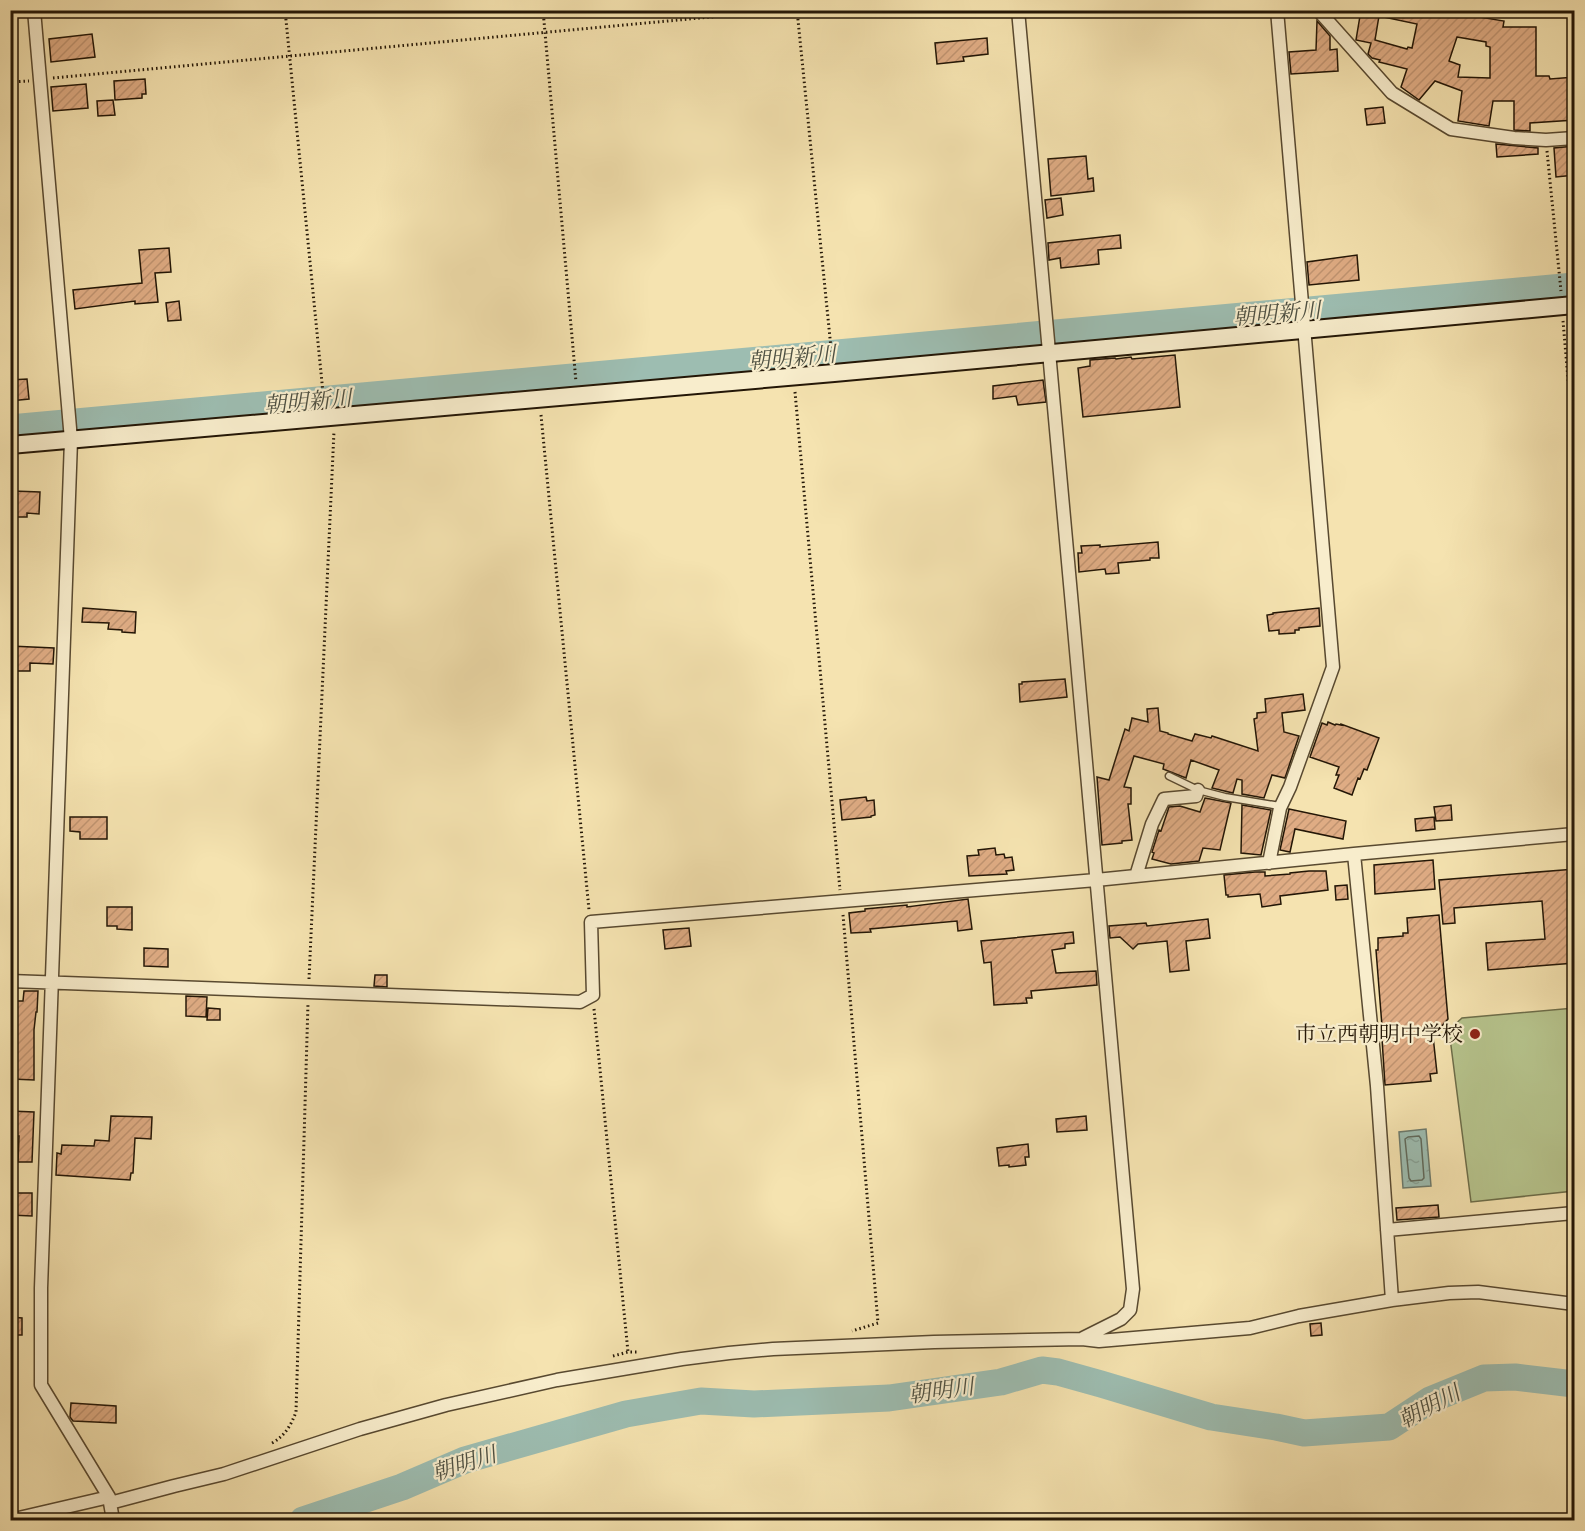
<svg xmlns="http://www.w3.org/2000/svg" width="1585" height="1531" font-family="'Libre Caslon Text','Noto Serif JP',serif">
<defs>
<pattern id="water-ripples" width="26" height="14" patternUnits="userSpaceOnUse" patternTransform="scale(1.5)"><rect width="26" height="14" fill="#9dbdb1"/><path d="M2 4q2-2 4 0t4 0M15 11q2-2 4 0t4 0" fill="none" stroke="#87a297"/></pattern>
<pattern id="building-hatch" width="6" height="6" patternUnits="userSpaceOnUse" patternTransform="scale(1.5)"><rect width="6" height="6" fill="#dfac84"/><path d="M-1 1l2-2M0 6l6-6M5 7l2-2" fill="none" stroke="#bf9370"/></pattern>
</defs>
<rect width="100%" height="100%" fill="#f5e3b0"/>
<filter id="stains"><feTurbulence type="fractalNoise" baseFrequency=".00333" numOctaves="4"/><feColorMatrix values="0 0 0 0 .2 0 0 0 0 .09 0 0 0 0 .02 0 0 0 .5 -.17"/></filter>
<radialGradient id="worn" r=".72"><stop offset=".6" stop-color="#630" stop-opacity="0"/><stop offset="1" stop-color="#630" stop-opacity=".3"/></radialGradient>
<path fill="#b7c58e" stroke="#6d6e4a" stroke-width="1.5" d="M 1574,1008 L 1574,1191 L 1471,1202 L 1449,1030 L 1462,1018 Z"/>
<path fill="url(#water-ripples)" stroke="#6c7a6d" stroke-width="1.5" d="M 1426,1129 L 1431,1186 L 1403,1188 L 1399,1132 Z"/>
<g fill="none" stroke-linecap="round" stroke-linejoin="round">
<path stroke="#606a5c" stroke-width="1.5" d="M 1419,1136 L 1421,1139 L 1424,1178 L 1422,1180 L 1411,1181 L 1409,1178 L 1405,1139 L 1408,1137 Z"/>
<path stroke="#9dbdb1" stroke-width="27" d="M 10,428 L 1574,286
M 303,1520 L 402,1487 L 465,1460 L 626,1414 L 701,1401 L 754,1404 L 889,1398 L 1001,1382 L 1042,1370 L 1058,1372 L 1101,1384 L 1211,1417 L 1276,1427 L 1304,1433 L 1389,1427 L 1430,1400 L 1484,1378 L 1515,1377 L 1574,1384"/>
</g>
<path fill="url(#building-hatch)" stroke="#231606" stroke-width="1.5" fill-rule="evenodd" d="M 1361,10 L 1474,10 L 1473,16 L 1504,21 L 1503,27 L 1536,27 L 1536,76 L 1549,76 L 1550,79 L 1575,77 L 1575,120 L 1530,123 L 1530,131 L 1514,130 L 1514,101 L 1493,101 L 1489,126 L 1458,121 L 1462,91 L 1435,81 L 1419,100 L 1401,87 L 1407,69 L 1379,62 L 1380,60 L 1372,58 L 1368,54 L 1371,43 L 1356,40 ZM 1379,16 L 1417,24 L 1412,48 L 1408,47 L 1407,49 L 1375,40 ZM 1457,37 L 1486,42 L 1486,46 L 1490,47 L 1490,78 L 1458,77 L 1460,65 L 1449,61 Z
M 1317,21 L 1330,36 L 1330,50 L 1337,49 L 1338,71 L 1291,74 L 1289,52 L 1316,50 Z
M 92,34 L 95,57 L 51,62 L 49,39 Z
M 987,38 L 988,54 L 963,57 L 964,61 L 937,64 L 935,43 Z
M 145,79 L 146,94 L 142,94 L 142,98 L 115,100 L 114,81 Z
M 86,84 L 88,108 L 53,111 L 51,87 Z
M 113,100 L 115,115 L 98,116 L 97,101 Z
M 1383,107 L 1385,123 L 1367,125 L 1365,109 Z
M 1496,144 L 1538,148 L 1538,154 L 1497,157 Z
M 1575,146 L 1575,175 L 1556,177 L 1554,148 Z
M 1086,156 L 1088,179 L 1093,178 L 1094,191 L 1051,196 L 1048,159 Z
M 1061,198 L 1063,215 L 1047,218 L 1045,200 Z
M 1120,235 L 1121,248 L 1098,250 L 1099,264 L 1061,268 L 1060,258 L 1049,260 L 1048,243 Z
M 169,248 L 171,272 L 155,273 L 158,302 L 135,304 L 135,301 L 75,309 L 73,290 L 142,283 L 139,250 Z
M 1357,255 L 1359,280 L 1309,285 L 1307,262 Z
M 179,301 L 181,320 L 168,321 L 166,303 Z
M 1175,355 L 1180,407 L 1083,417 L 1078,368 L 1090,366 L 1090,360 L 1115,358 L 1116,359 L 1131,357 L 1132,359 Z
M 27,379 L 29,399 L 10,401 L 10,380 Z
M 1043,380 L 1046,402 L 1018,405 L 1016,396 L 993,399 L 993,386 Z
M 13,491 L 40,492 L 39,514 L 27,513 L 27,517 L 10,517 L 10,498 L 13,498 Z
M 1158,542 L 1159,558 L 1150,558 L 1150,560 L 1118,563 L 1119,573 L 1106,574 L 1105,569 L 1079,572 L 1078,553 L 1082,553 L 1081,546 L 1100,545 L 1100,547 Z
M 83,608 L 136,612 L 135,633 L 122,632 L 122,630 L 108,629 L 109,623 L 82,622 Z
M 1319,608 L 1320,626 L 1299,628 L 1299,630 L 1295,630 L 1295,633 L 1279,634 L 1279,630 L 1269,631 L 1267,615 L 1273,614 L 1273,613 Z
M 10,646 L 54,648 L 53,664 L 30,663 L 30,671 L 10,671 Z
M 1065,679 L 1067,697 L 1020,702 L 1019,684 L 1022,684 L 1022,682 Z
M 1303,694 L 1305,710 L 1282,713 L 1284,732 L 1299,736 L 1285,778 L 1272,775 L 1264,798 L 1242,794 L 1242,780 L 1237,779 L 1233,793 L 1212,788 L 1219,770 L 1191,760 L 1186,778 L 1163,769 L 1164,764 L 1134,756 L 1124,787 L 1131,788 L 1131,804 L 1128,804 L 1132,840 L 1122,841 L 1122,843 L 1102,845 L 1097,777 L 1109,780 L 1125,729 L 1129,731 L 1132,718 L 1148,722 L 1147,709 L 1158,708 L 1160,731 L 1168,733 L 1168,734 L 1192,741 L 1195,734 L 1211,738 L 1212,736 L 1258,751 L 1254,719 L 1257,718 L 1257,713 L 1266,712 L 1265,699 Z
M 1328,722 L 1335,725 L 1336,724 L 1341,725 L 1341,724 L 1379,738 L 1367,770 L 1364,769 L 1360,779 L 1358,778 L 1352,795 L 1334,788 L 1339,775 L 1336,775 L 1339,767 L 1310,757 L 1322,723 L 1327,725 Z
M 866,797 L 867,801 L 874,800 L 875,815 L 871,816 L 871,817 L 842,820 L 840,800 Z
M 1205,798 L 1231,803 L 1220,850 L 1203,848 L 1199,861 L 1171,864 L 1152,859 L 1154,853 L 1152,852 L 1159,830 L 1161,831 L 1169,807 L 1180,806 L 1200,812 Z
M 1242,805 L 1271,810 L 1261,855 L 1241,853 Z
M 1451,805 L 1452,820 L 1436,821 L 1434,807 Z
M 1289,809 L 1346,821 L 1343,839 L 1295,829 L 1290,852 L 1280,850 Z
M 70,817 L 107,817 L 107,839 L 80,839 L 80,832 L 70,831 Z
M 1434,817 L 1435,829 L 1416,831 L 1415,819 Z
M 995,848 L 996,855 L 1004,854 L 1005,858 L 1012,857 L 1014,870 L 1006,871 L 1007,874 L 969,876 L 967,856 L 979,855 L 978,850 Z
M 1433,860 L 1435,889 L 1375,894 L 1374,865 Z
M 1575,869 L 1575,896 L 1568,896 L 1571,935 L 1575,935 L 1575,963 L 1488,970 L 1486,943 L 1545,939 L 1542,901 L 1454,908 L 1455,923 L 1443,924 L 1439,880 Z
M 1309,871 L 1326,871 L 1328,890 L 1280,896 L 1281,904 L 1262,907 L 1260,894 L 1228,897 L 1228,895 L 1226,895 L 1224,875 L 1255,872 L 1265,872 L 1265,876 L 1290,874 L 1290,873 Z
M 1347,885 L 1348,899 L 1336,900 L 1335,886 Z
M 968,899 L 972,929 L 958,931 L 957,921 L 870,929 L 871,932 L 851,933 L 849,913 L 865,911 L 865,909 L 907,905 L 907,907 Z
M 107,907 L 132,907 L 132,930 L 117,929 L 117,926 L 107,926 Z
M 1439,915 L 1448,1019 L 1433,1036 L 1437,1073 L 1430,1074 L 1431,1081 L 1385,1085 L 1382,1039 L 1383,1039 L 1376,950 L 1378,950 L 1378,938 L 1403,936 L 1403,933 L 1408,933 L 1407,918 Z
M 1208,919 L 1210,938 L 1186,941 L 1189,970 L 1170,972 L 1167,941 L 1138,944 L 1133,949 L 1120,937 L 1110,938 L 1109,926 L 1146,923 L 1147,926 Z
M 689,928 L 691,946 L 665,949 L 663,930 Z
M 1073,932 L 1074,943 L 1065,944 L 1065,948 L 1052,950 L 1056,973 L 1096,971 L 1097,985 L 1031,991 L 1032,998 L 1026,998 L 1027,1003 L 994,1005 L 991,962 L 984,963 L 981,941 Z
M 144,948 L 168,949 L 168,967 L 144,966 Z
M 375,975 L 387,975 L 387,987 L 374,986 Z
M 24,991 L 38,991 L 37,1012 L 36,1012 L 34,1030 L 34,1080 L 12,1079 L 12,1041 L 17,1041 L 17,1014 L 10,1014 L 10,1001 L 23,1001 Z
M 186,996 L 207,997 L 206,1017 L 186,1016 Z
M 208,1008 L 220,1009 L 220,1020 L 207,1020 Z
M 10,1111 L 34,1112 L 32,1162 L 18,1162 L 19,1136 L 15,1136 L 15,1129 L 10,1129 Z
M 111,1116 L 152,1117 L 151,1139 L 135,1138 L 133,1173 L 131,1173 L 130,1180 L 56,1175 L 57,1153 L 61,1154 L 62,1145 L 94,1146 L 95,1140 L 109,1141 Z
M 1086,1116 L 1087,1130 L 1057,1132 L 1056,1119 Z
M 1028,1144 L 1029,1157 L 1025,1157 L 1026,1165 L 1009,1167 L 1009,1165 L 999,1166 L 997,1148 Z
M 10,1193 L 32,1193 L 32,1216 L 10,1215 Z
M 1438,1205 L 1439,1217 L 1397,1220 L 1396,1208 Z
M 10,1317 L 22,1318 L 22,1335 L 10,1335 Z
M 1321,1323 L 1322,1335 L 1311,1336 L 1310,1324 Z
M 71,1403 L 116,1406 L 116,1423 L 73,1421 L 70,1417 Z"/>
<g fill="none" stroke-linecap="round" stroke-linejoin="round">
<defs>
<path id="lane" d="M 1169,776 L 1198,790 L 1225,797 L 1280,806"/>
<path id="street" d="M 34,10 L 71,440 L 41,1288 L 41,1385 L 109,1497 L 113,1520
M 1018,10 C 1058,436 1094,863 1133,1289 L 1130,1310 L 1121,1319 L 1083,1338
M 1318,10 L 1392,93 L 1451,129 L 1514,138 L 1546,140 L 1574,138
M 1354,854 L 1377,1086 L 1392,1300
M 1269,863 L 1280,808 L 1290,787 L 1333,667 L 1277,10
M 1136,876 L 1152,824 L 1164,799 L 1196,796 L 1198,790
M 10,981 L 580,1002 L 593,995 L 591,922 L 1096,880 L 1354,854 L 1574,834
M 1387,1230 L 1574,1213
M 110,1503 L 174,1486 L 224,1474 L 360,1429 L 446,1405 L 557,1380 L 682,1359 L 729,1353 L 773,1349 L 934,1342 L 1082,1339 L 1099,1341 L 1250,1328 L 1299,1316 L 1392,1300 L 1449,1293 L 1478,1292 L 1574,1304
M 10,1520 L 109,1497"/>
<path id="secondary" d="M 10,445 L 834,373 L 1574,305"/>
</defs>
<use href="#lane" stroke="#584930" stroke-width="9"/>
<use href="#street" stroke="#584930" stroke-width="15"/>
<use href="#secondary" stroke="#231606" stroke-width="20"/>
<path stroke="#231606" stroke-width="3" stroke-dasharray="1.5 3" stroke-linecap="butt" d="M 285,10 L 324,403
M 543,10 L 576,382
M 797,10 L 832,358
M 53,78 L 786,10
M 10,82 L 29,81
M 1547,151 L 1561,291
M 1563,321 L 1574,448
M 795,392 L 840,890
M 541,415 L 589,910
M 843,915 L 878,1323 L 852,1331
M 309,979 L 334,431
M 594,1009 L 628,1352
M 613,1356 L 628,1352 L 639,1352
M 272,1443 C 285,1436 291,1425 296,1412 L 308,1003"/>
<use href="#lane" stroke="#f8edcc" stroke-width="6"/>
<use href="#street" stroke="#f8edcc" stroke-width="12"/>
<use href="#secondary" stroke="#f8edcc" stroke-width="16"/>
</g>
<circle fill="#8f2418" stroke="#f8edcc" stroke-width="2" cx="1475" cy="1034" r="6"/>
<g text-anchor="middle" stroke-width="4.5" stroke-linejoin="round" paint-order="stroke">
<g font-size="21" fill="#231606" stroke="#f8edcc" text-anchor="end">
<text x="1463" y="1041">市立西朝明中学校</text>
</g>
<g font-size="22" font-style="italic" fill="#4e5042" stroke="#f8edcc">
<text transform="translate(1277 313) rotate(-5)" y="8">朝明新川</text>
<text transform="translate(792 357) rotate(-5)" y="8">朝明新川</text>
<text transform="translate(308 401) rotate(-5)" y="8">朝明新川</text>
<text transform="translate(941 1390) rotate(-8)" y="8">朝明川</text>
<text transform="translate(1429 1406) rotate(-28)" y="8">朝明川</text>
<text transform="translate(464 1463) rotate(-18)" y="8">朝明川</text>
</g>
</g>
<rect width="1585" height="1531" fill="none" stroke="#f5e3b0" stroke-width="36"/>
<rect x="12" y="12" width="1561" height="1507" fill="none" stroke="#231606" stroke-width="3"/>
<rect x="18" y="18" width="1549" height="1495" fill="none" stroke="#231606" stroke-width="1.5"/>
<rect width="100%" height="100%" filter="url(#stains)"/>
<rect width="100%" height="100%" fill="url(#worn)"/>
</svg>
